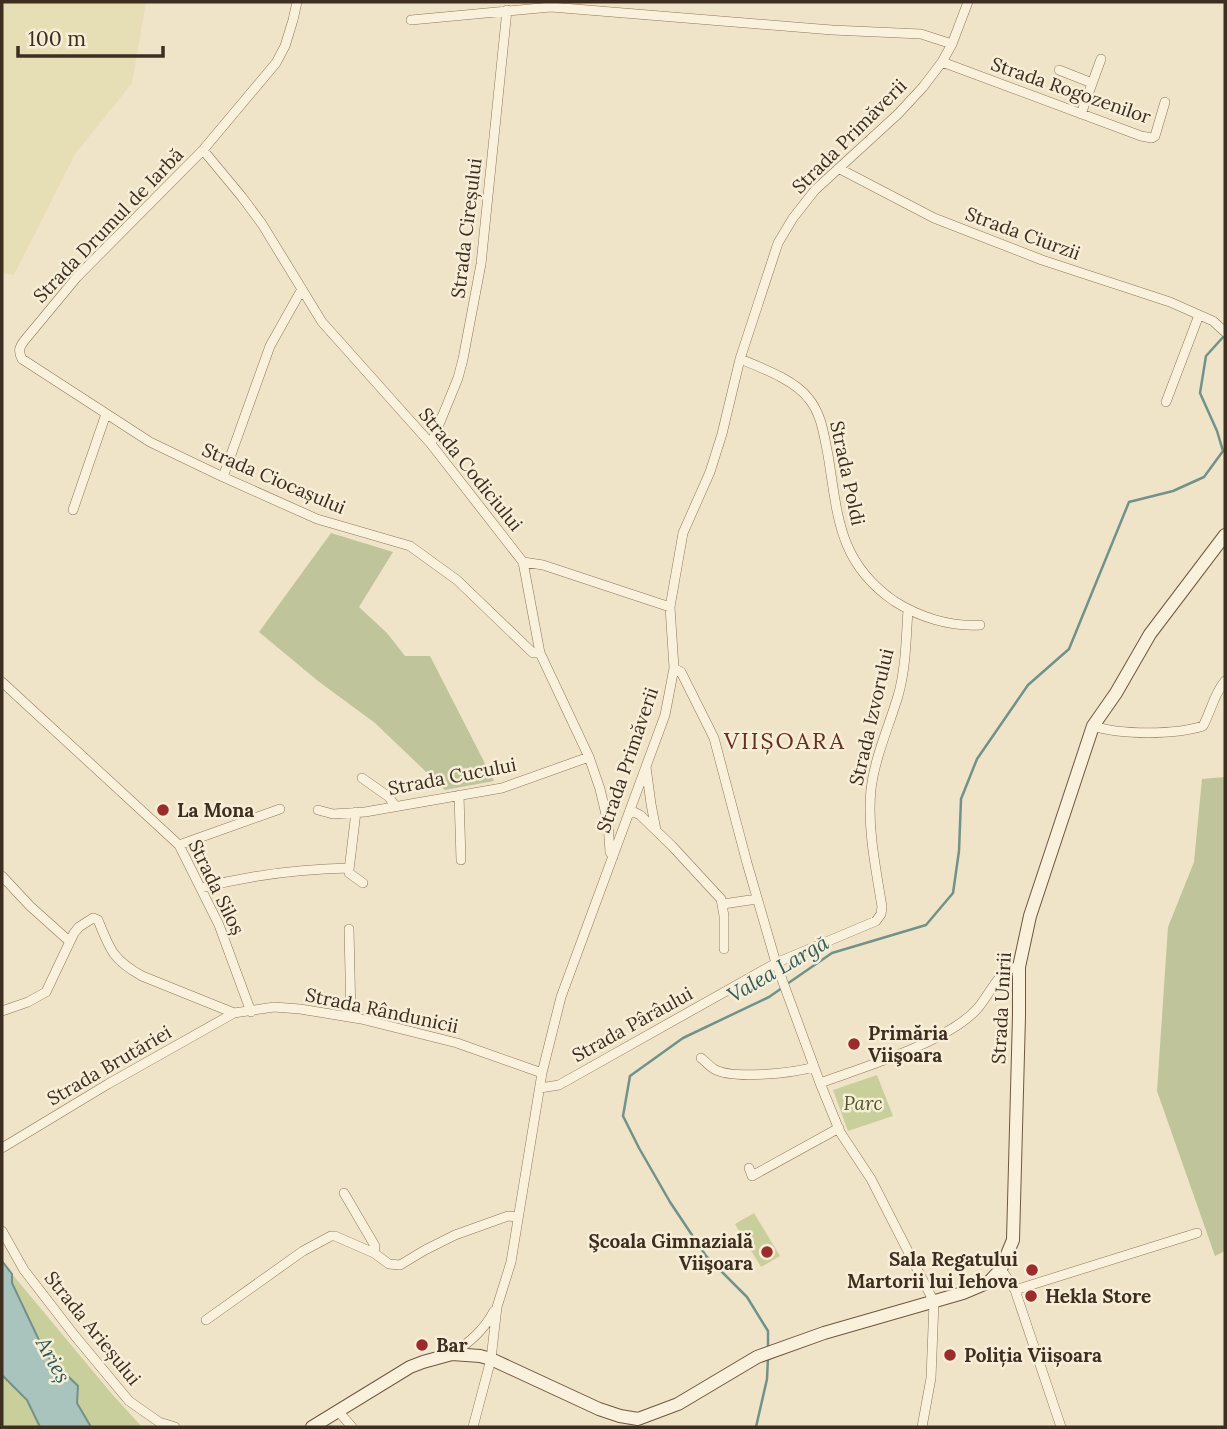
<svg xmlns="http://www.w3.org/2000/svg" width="1227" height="1429" font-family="Lora,serif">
<rect width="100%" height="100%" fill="#f0e4c8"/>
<path fill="#e6deb5" d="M 2,2 L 146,2 L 132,83 L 75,154 L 14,275 L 2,273 Z"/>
<path fill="#c9cf9b" d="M 877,1075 L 893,1116 L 848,1131 L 833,1090 Z
M 754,1213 L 780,1256 L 761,1267 L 735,1224 Z
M 12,1274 L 112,1394 L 142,1427 L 91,1427 L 77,1403 L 78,1386 L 46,1355 L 11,1283 Z
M 2,1375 L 28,1400 L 40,1427 L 2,1427 Z"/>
<path fill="#bfc49a" d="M 331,533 L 393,552 L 359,607 L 387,633 L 405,656 L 430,656 L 494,781 L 445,790 L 375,723 L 318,681 L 259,632 Z
M 1225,777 L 1225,1251 L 1215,1256 L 1157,1091 L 1168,927 L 1194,862 L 1202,779 Z"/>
<path fill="#a9c4bc" stroke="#6f938a" stroke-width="2" d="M 2,1261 L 12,1274 L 12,1283 L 46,1355 L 78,1386 L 77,1403 L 91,1427 L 40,1427 L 27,1400 L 2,1375 Z"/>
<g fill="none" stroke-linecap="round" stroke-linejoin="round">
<path stroke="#6f938a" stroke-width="2.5" d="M 787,984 L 832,953 L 926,925 L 953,893 L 959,851 L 961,799 L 977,759 L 1028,685 L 1069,649 L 1129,502 L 1173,491 L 1204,477 L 1223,451 L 1217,431 L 1200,393 L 1206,356 L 1225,335
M 768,1347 L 768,1331 L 747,1297 L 706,1256 L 670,1202 L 639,1148 L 623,1116 L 630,1076 L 683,1038 L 769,997 L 782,988
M 756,1427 L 767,1379 L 768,1357"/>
<defs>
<path id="street" d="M 297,2 L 293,20 L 285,46 L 276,63 L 203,150 L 77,277 L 24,341 C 19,348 18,351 22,359 L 150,442 L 223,477 L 317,519 L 410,546 L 457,580 L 533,653 L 540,653
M 411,20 L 551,7 L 832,30 L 921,34 L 952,44
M 942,62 L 1141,136 L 1152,138 L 1155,136 L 1165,102
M 1059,70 L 1092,83
M 1081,114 L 1101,59
M 203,150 L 242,197 L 262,224 L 322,322 L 431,444 L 523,562 L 540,653 L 589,757 L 600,789 L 608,823 L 610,852 L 613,857
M 840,169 L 934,218 L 1042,260 L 1170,302 L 1213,321 L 1225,332
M 740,359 C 762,368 795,380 809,399 C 822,415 824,436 828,455 C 838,516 838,562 894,601 C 919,617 950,627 980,625
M 1166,402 L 1199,315
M 431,444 L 458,378 L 463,359 L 481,264 L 507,10
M 223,477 L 270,346 L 302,289
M 73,510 L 106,414
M 523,562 L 543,565 L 670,607
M 674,668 L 681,672 L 714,738 L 747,863 L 776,963 L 820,1083 L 840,1132 L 871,1179 L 934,1302 L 931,1378 L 922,1427
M 2,682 L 179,845 L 219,925 L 251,1012
M 1093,726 C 1121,735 1175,735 1203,726 C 1211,711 1214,694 1225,681
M 646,767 L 651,804 L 656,830
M 362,778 L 389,797 L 395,806
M 459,795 L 461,860
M 318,810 L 333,814 L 365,812 L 502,788 L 589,757
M 630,810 L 640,815 L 672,846 L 721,899 L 724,916 L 724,949
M 356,812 L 349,870 L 349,873 L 363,883
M 179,845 L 280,809
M 2,876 L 30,906 L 69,941
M 201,888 C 247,876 301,869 349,868
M 723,904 L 757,899
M 349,929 L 351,1017
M 2,1011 L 28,1002 L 46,992 L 74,933 L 79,927 L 93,918 L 98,920 C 110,950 113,960 142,976 L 234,1013 L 274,1007 L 300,1009 L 361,1019 L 457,1043 L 542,1073
M 701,1058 C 705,1061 709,1066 714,1069 C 733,1080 793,1073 814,1067
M 820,1083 C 864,1067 948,1042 978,1008 C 987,997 994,983 1004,972 L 1008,969 L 1019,967
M 540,1088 L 559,1085 L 776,963 L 876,921 L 881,914 L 882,907 C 876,869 867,828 871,789 C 875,757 889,726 898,696 C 906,668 906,639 908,610
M 2,1148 L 108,1084 L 234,1013
M 749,1168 L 752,1176 L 839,1128
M 344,1193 L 375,1246 L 374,1253
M 2,1231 L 24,1270 L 75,1336 L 129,1401 L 159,1422 L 175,1427
M 1001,1269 L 1015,1290 L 1061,1427
M 1015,1290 L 1197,1233
M 206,1320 L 303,1251 L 331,1236 L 335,1236 L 374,1253 L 389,1264 L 400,1265 L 425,1250 L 455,1235 L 508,1216 L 517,1217
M 452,1354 C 470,1342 484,1330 494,1311
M 338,1411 L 352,1427
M 473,1427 L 491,1359 L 497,1307 L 511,1262 L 542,1073 L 561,997 L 665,715 L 674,668 L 670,607 L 683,533 L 710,472 L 722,434 L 740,359 L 778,243 L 793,218 L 815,190 L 898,114 L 923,87 L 942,62 L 952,44 L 968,2"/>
<path id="secondary" d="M 312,1427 L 410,1367 L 423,1362 L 452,1354 L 480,1356 L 491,1359 L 599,1409 L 620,1416 L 638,1419 L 678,1404 L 757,1357 L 824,1333 L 963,1293 L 989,1282 L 1001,1269 L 1013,1240 L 1019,1016 L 1019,967 L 1030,916 L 1093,726 L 1116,693 L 1150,634 L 1225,535"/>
</defs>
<use href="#street" stroke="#8d765c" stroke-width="10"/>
<use href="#secondary" stroke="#6f573f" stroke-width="14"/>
<use href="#street" stroke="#faf1dc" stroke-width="9"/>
<use href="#secondary" stroke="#faf1dc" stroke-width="12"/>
</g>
<g fill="#9e2a2b" stroke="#f7eed8" stroke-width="2.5">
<circle cx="163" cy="810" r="7"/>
<circle cx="854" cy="1044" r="7"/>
<circle cx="767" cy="1252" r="7"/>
<circle cx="1032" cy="1270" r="7"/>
<circle cx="1031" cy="1296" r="7"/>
<circle cx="422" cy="1345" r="7"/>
<circle cx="950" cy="1355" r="7"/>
</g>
<g text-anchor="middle" stroke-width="5" stroke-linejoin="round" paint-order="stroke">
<g font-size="19" fill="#3d2e20" stroke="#f7eed8">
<text transform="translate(1071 90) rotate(19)" y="7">Strada Rogozenilor</text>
<text transform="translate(849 136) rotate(-45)" y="7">Strada Primăverii</text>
<text transform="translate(108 225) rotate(-46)" y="7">Strada Drumul de Iarbă</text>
<text transform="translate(466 228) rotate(-83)" y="7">Strada Cireșului</text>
<text transform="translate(1023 233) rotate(20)" y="7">Strada Ciurzii</text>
<text transform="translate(471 469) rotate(51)" y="7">Strada Codiciului</text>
<text transform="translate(848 473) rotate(78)" y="7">Strada Poldi</text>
<text transform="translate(274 478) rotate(23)" y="7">Strada Ciocașului</text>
<text transform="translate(871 717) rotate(-77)" y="7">Strada Izvorului</text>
<text transform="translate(627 760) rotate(-71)" y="7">Strada Primăverii</text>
<text transform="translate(452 776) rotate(-11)" y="7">Strada Cucului</text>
<text transform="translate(217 887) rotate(64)" y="7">Strada Siloș</text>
<text transform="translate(1001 1008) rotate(-87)" y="7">Strada Unirii</text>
<text transform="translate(382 1010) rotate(12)" y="7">Strada Rândunicii</text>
<text transform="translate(632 1024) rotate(-29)" y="7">Strada Pârâului</text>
<text transform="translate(109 1065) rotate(-30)" y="7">Strada Brutăriei</text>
<text transform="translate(93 1328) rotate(51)" y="7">Strada Arieșului</text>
</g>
<g font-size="19" font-weight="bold" fill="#3d2e20" stroke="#f7eed8" text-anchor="start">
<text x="177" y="817">La Mona</text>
<text x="868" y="1040">Primăria<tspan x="868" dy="22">Viişoara</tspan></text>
<text x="753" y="1248" text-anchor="end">Şcoala Gimnazială<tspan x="753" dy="22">Viişoara</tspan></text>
<text x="1018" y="1266" text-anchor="end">Sala Regatului<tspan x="1018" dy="22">Martorii lui Iehova</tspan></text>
<text x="1045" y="1303">Hekla Store</text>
<text x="436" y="1352">Bar</text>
<text x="964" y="1362">Poliția Viișoara</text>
</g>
<g font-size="19" font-style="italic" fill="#4d5a26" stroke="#f7eed8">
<text x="863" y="1110">Parc</text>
</g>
<g font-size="21" font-style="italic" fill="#2f5d5a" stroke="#f7eed8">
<text transform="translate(778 969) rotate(-30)" y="7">Valea Largă</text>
<text transform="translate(53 1360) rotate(61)" y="7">Arieș</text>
</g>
<g font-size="23" letter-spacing="2" fill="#6b2e1e" stroke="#f7eed8">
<text x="785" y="749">VIIȘOARA</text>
</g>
</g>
<rect width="1227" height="1429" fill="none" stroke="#3d2e20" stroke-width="7"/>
<path d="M18 46v10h145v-10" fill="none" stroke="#3d2e20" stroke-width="3.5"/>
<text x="28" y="46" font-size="21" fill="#3d2e20" stroke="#f7eed8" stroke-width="5" paint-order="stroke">100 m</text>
</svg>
